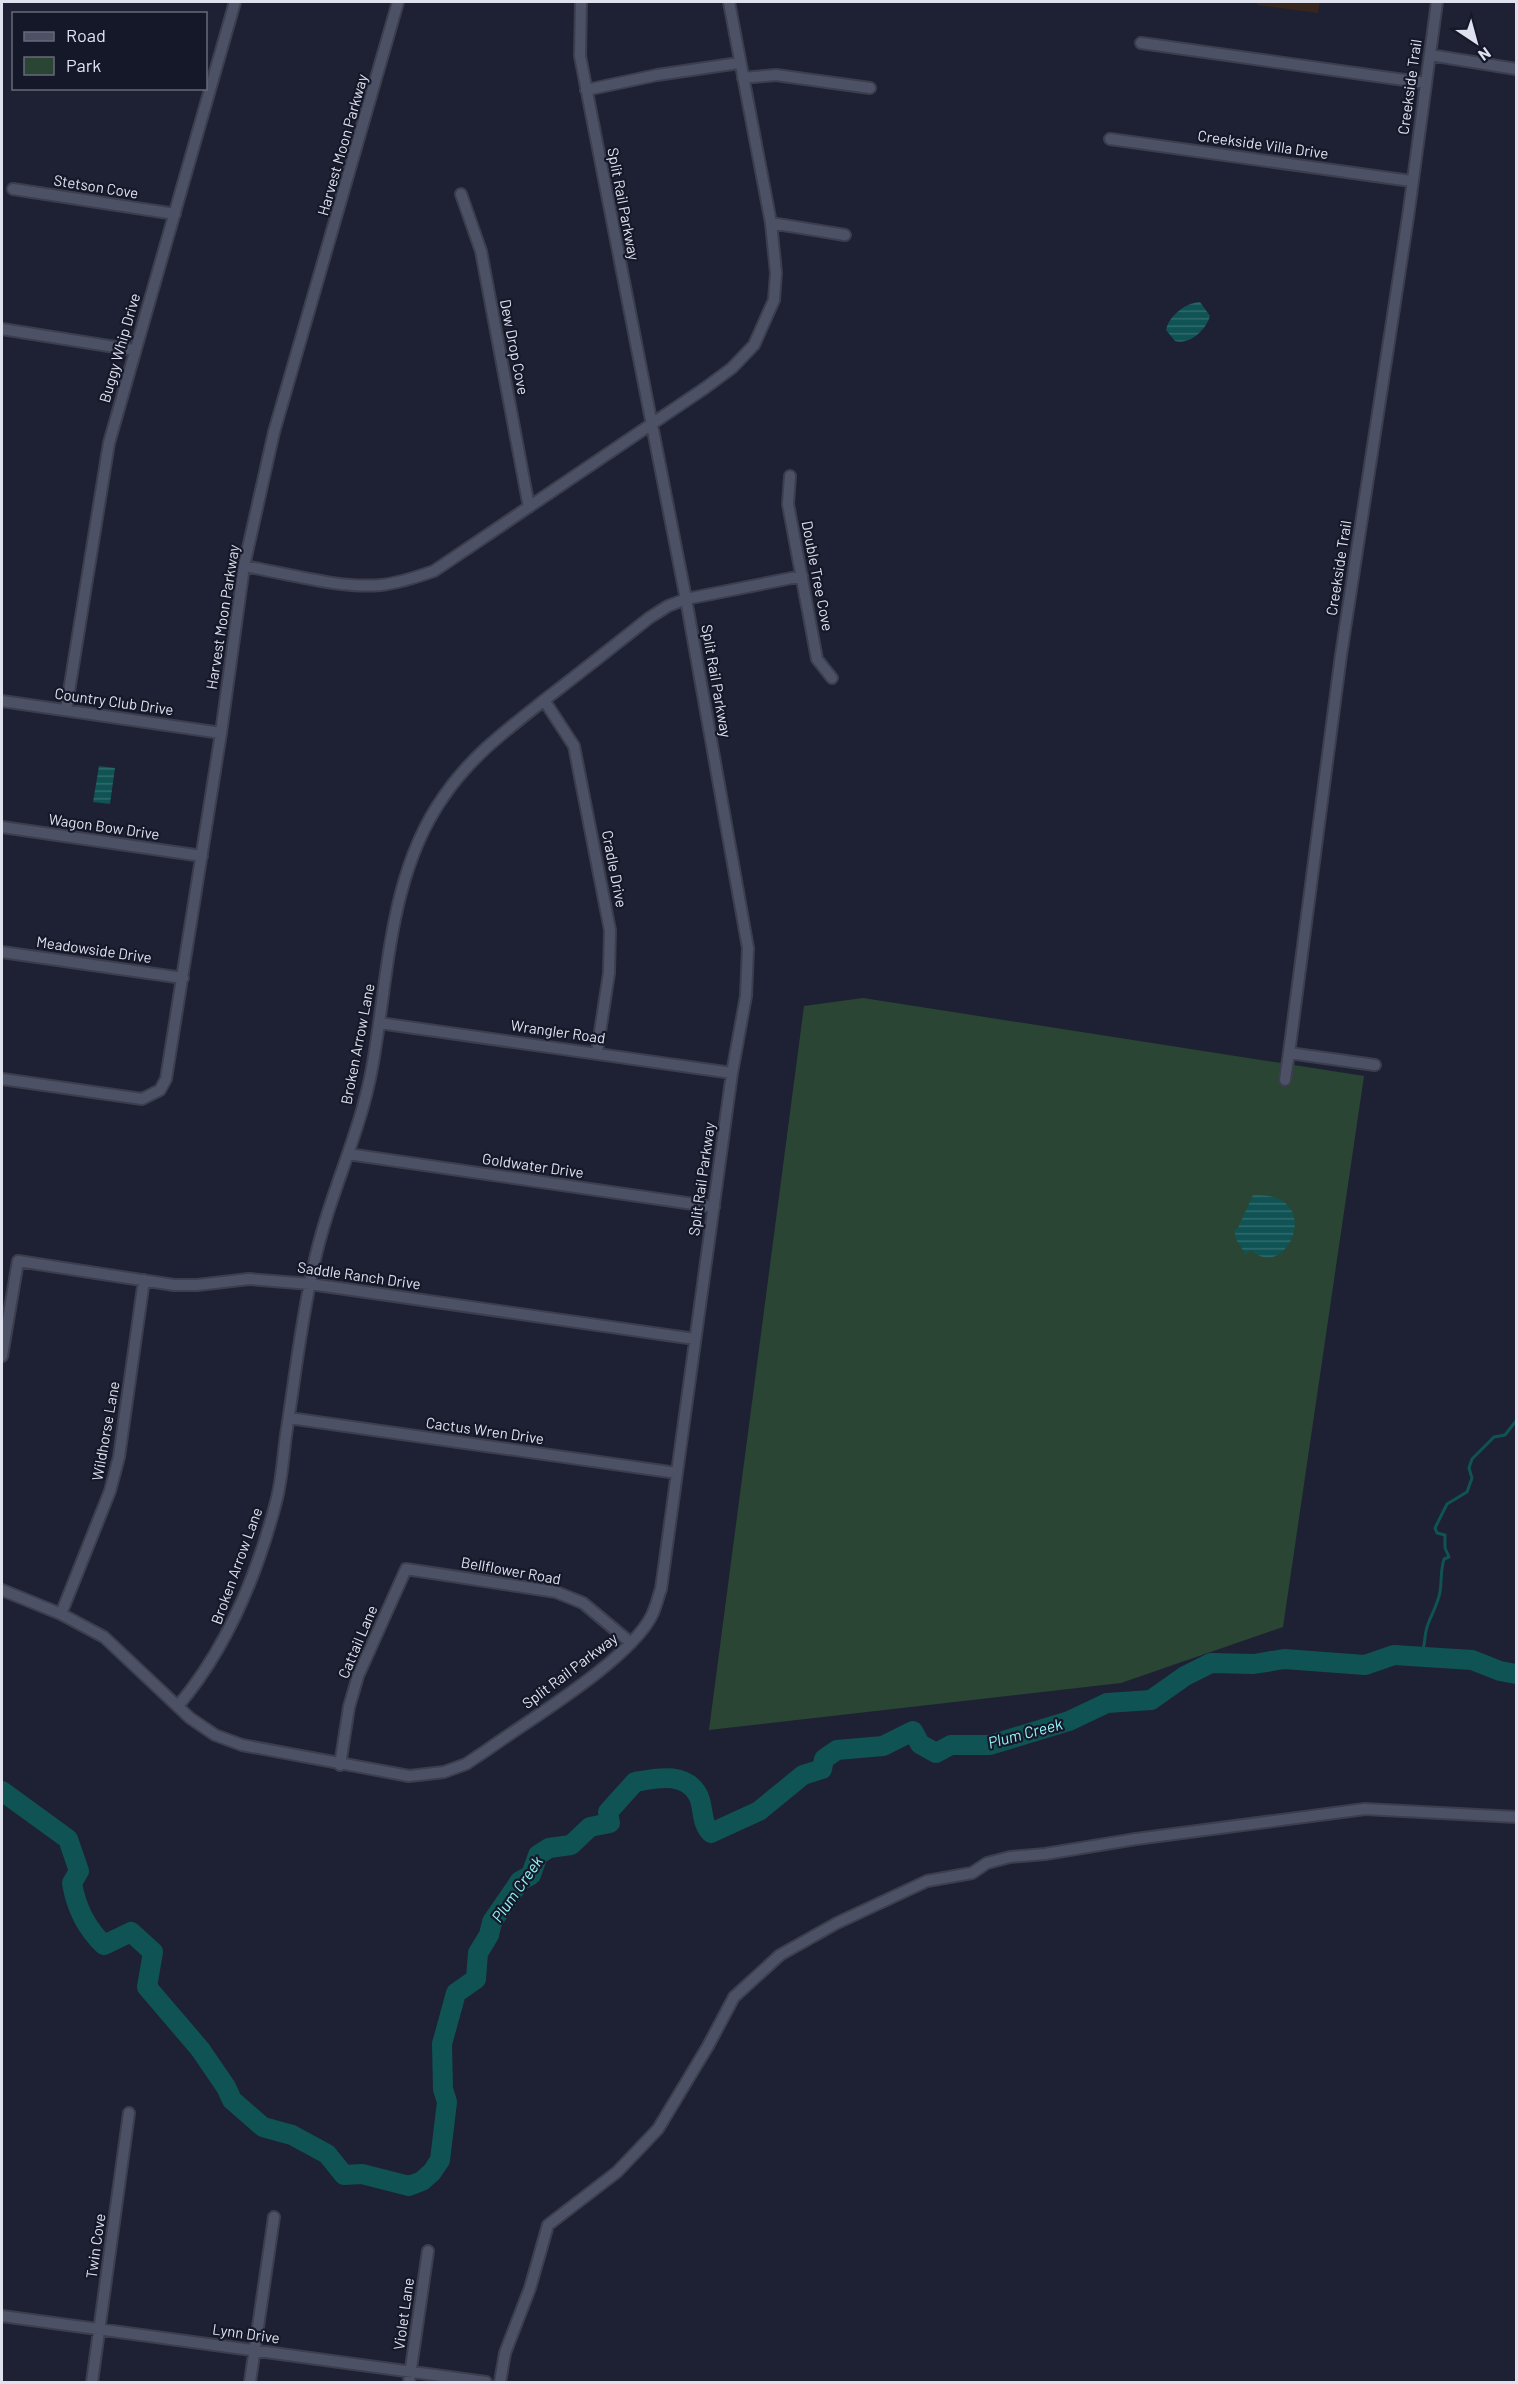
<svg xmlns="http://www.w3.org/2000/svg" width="1518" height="2384" font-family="Barlow,sans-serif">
<defs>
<pattern id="water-rules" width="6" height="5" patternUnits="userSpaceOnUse" patternTransform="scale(1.5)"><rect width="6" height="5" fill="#0f5355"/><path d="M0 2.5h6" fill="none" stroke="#326b6e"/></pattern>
</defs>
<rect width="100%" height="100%" fill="#1e2133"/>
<path fill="#37251e" d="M 1257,2 L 1320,2 L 1318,13 L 1257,5 Z"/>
<path fill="#2a4533" d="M 863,998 L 1364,1076 L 1283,1627 L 1121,1683 L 709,1730 L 804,1006 Z"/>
<path fill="url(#water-rules)" d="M 1200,302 L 1210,316 C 1206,330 1190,345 1175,341 L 1166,330 C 1169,316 1185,303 1200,302 Z
M 99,766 L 115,768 L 110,804 L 93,802 Z
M 1253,1195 C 1328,1192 1286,1284 1251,1250 L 1246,1255 L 1237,1241 L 1234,1230 L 1238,1228 Z"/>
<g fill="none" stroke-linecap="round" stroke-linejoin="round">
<path stroke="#0f5355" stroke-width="3" d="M 1419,1658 C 1427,1644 1423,1640 1427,1627 C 1431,1615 1438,1604 1440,1592 C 1442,1580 1440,1573 1444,1559 L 1449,1557 L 1445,1548 L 1445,1535 L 1437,1533 L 1435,1528 L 1447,1504 L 1467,1492 L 1472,1478 L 1469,1468 L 1472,1459 L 1494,1437 L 1505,1435 L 1516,1421"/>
<path stroke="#0f5355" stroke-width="20" d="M 2,1791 L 68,1839 L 79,1871 L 72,1883 C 76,1907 86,1928 104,1945 L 131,1932 L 153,1952 L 147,1987 L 200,2049 L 226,2087 L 232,2100 L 263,2127 L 292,2135 L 327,2154 L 344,2175 L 362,2174 L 409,2186 L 422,2181 L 432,2172 L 440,2160 L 447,2102 L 443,2089 L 442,2044 L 456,1993 L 476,1979 L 478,1953 L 489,1935 L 492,1922 L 520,1881 L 531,1875 L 538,1855 L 549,1848 L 571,1845 L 590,1827 L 610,1823 L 608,1812 L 635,1782 C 657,1778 687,1771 699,1797 C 704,1810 701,1823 711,1833 L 759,1811 L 803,1775 L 822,1769 L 824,1759 L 837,1750 L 883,1746 L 913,1731 L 920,1744 L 936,1753 L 951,1745 L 990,1745 L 1069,1721 L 1107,1703 L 1151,1700 L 1185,1676 L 1211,1663 L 1254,1664 L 1284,1659 L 1365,1665 L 1394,1655 L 1472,1660 L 1500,1671 L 1516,1674"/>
<defs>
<path id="minor" d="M 1141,43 L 1426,83
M 1430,55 L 1516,69
M 743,78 L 776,75 L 870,88
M 586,90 L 657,75 L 739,63
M 1110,139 L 1411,181
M 13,189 L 175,214
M 461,194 L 481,251 L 529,507
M 771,223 L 845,235
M 2,329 L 134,350
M 790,476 L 788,504 L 817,659 L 832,678
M 244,566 C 286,573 339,589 381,585 C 399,583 417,577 434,571 L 705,388 L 732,368 L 754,345 L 774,300 L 776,273 L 771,223 L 729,2
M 544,700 L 574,746 L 610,930 L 609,973 L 597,1052
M 2,701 L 221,733
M 66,710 L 109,443 L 235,2
M 2,827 L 202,856
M 2,952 L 183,978
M 379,1023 L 732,1073
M 1375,1065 L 1289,1053 L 1341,655 L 1408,217 L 1437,2
M 2,1079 L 142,1099 L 160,1090 L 166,1079 L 221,733 L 244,566 L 274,432 L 398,2
M 1285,1080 L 1289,1053
M 348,1154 L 714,1207
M 2,1356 L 18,1261 L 174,1285 L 197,1285 L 249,1279 L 310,1284 L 695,1339
M 289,1418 L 677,1473
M 2,1590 L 61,1614 L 104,1637 L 190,1718 L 215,1735 L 242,1745 L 409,1776 L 444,1772 L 466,1764 L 487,1750 C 530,1719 630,1660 652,1615 C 656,1607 658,1597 661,1589 L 732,1073 L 746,996 L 748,948 L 686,599 L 580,56 L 581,2
M 61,1614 L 110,1491 L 119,1457 L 144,1280
M 178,1706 C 227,1648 257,1575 276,1502 C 282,1480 283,1457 286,1435 C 295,1378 301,1320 314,1264 C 328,1197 360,1135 372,1068 C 389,976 388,875 444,796 C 471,756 509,728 547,698 C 581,672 615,645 649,618 L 668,606 L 686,599 L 802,576
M 340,1765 L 349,1707 L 358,1676 L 406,1569 L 556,1592 L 583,1603 L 631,1643
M 2,2316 L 486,2382
M 92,2382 L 129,2113
M 250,2382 L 274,2217
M 409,2382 L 428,2251
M 500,2382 L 505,2353 L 530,2288 L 548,2225 L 617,2172 L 658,2129 L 708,2046 L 734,1997 L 780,1955 L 837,1923 L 927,1881 L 972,1873 L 987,1863 L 1010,1857 L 1045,1854 L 1136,1839 L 1365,1809 L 1516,1817"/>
</defs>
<use href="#minor" stroke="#3c3e4d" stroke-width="14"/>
<use href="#minor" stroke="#4c5166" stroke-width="10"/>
</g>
<g text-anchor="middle" stroke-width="4.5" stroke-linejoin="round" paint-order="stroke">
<g font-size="15" fill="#dfe2ee" stroke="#151829">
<text transform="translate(1410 87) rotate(-82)" y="5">Creekside Trail</text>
<text transform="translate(343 145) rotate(-74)" y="5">Harvest Moon Parkway</text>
<text transform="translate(1263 145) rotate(8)" y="5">Creekside Villa Drive</text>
<text transform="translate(96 187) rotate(9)" y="5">Stetson Cove</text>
<text transform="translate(623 204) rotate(79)" y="5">Split Rail Parkway</text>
<text transform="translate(514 347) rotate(79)" y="5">Dew Drop Cove</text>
<text transform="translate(120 348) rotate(-74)" y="5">Buggy Whip Drive</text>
<text transform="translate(1339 568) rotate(-81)" y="5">Creekside Trail</text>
<text transform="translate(817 576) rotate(79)" y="5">Double Tree Cove</text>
<text transform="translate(223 617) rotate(-81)" y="5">Harvest Moon Parkway</text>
<text transform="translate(716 681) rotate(80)" y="5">Split Rail Parkway</text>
<text transform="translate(114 702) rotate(8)" y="5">Country Club Drive</text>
<text transform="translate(104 827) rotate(8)" y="5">Wagon Bow Drive</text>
<text transform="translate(614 869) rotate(79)" y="5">Cradle Drive</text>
<text transform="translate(94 950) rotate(8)" y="5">Meadowside Drive</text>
<text transform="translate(558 1032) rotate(8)" y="5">Wrangler Road</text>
<text transform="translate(358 1044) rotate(-79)" y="5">Broken Arrow Lane</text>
<text transform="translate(533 1166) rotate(8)" y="5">Goldwater Drive</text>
<text transform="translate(702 1179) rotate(-82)" y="5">Split Rail Parkway</text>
<text transform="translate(359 1276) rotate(8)" y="5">Saddle Ranch Drive</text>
<text transform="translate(106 1431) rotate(-80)" y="5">Wildhorse Lane</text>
<text transform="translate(485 1431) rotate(8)" y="5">Cactus Wren Drive</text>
<text transform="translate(237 1566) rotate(-70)" y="5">Broken Arrow Lane</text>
<text transform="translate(511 1571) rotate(10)" y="5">Bellflower Road</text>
<text transform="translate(358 1642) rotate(-67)" y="5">Cattail Lane</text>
<text transform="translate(570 1671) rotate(-37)" y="5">Split Rail Parkway</text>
<text transform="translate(96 2246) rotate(-82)" y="5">Twin Cove</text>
<text transform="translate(404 2314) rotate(-82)" y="5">Violet Lane</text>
<text transform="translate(246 2334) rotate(8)" y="5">Lynn Drive</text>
</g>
<g font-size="16" font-style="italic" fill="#91f3f6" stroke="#151829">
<text transform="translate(1025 1733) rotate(-15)" y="6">Plum Creek</text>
<text transform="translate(517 1889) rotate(-55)" y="6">Plum Creek</text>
</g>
</g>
<rect width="1518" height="2384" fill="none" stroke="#dfe2ee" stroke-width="6"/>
<rect x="12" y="12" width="195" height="78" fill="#151829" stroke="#666978" stroke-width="1.5"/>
<rect x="24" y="32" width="30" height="9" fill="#4c5166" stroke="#666978" stroke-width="1.5"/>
<text x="66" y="42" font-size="18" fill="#dfe2ee">Road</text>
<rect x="24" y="57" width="30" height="18" fill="#2a4533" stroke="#666978" stroke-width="1.5"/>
<text x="66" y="72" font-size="18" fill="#dfe2ee">Park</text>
<g transform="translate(1476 42) rotate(144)" stroke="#151829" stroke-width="4.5" paint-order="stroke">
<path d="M0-4.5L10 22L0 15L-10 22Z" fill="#dfe2ee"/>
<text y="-9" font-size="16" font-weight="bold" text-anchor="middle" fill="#dfe2ee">N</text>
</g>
</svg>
